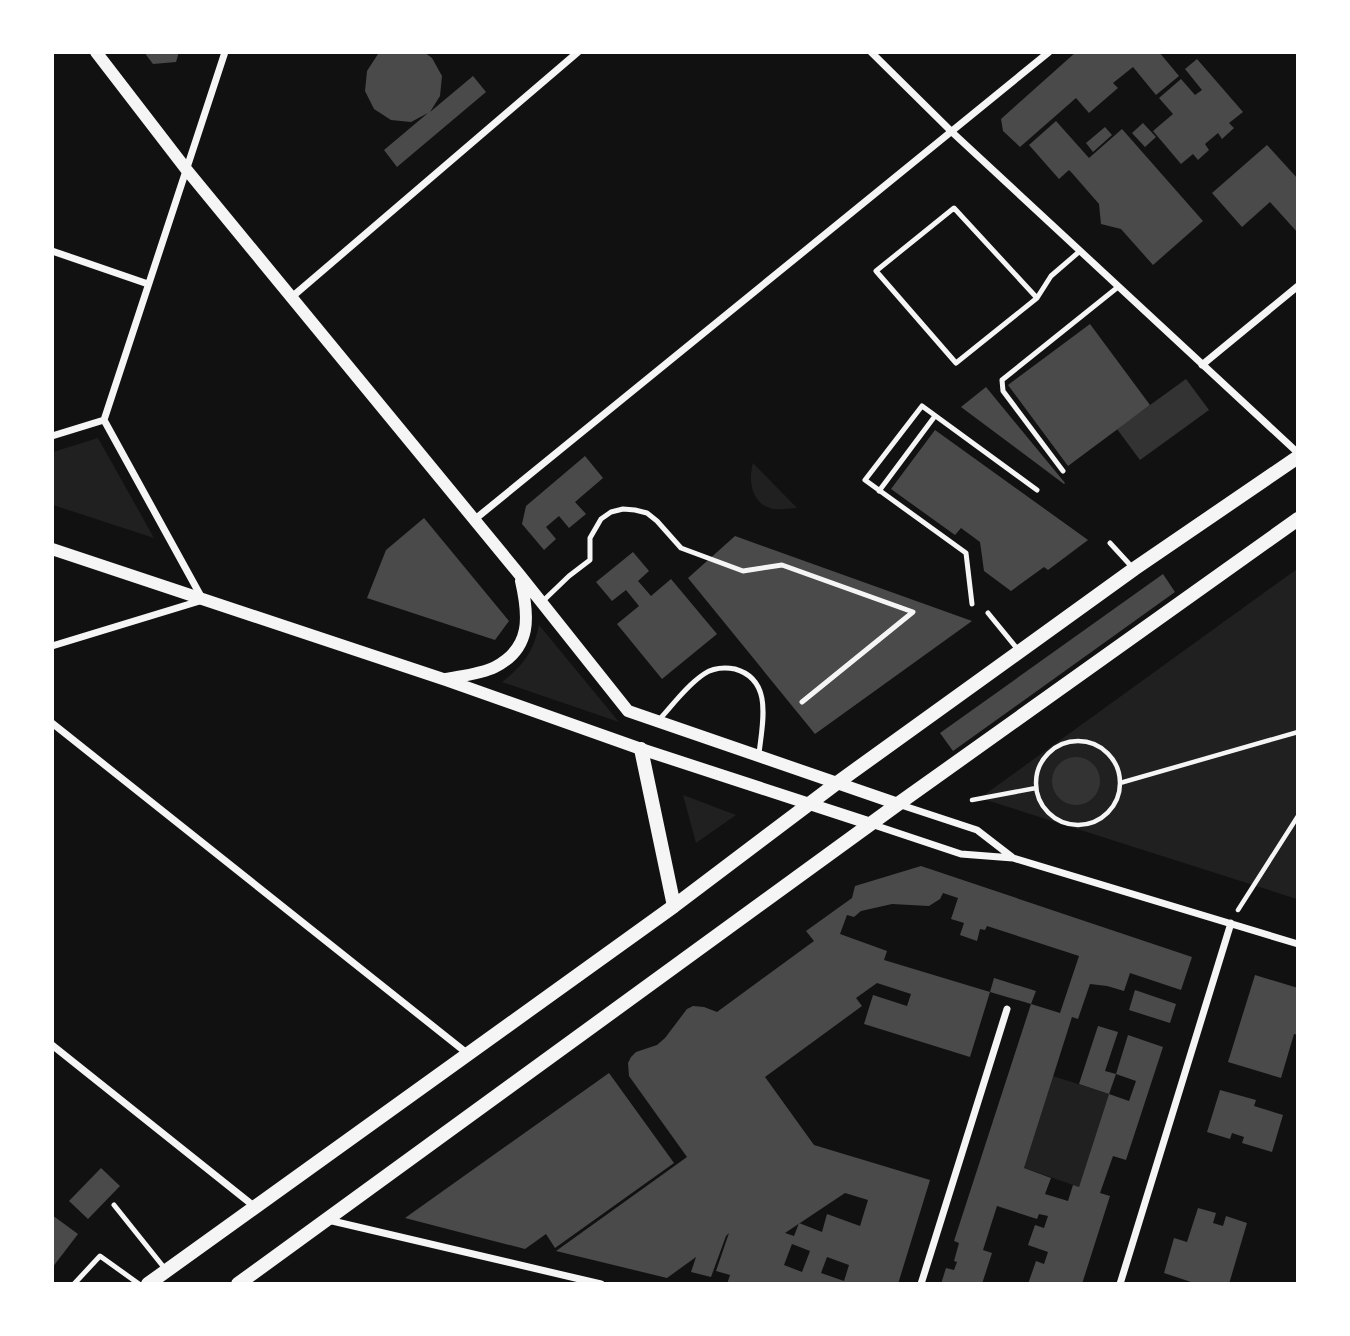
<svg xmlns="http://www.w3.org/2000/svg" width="1350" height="1336" font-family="'Alegreya Sans',sans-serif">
<rect width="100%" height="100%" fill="#111"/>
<path fill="#202020" d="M 98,438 L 154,538 L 53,505 L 53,452 Z
M 753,463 L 797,508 C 790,508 781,510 774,509 C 751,505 748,481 753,463 Z
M 1297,569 L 1297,899 L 980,798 Z
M 539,625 L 619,722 L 502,682 C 523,666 534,651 539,625 Z
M 683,795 L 736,815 L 696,843 Z
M 1053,1076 L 1109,1094 L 1079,1187 L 1024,1168 Z"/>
<path fill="#333" d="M 1186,379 L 1209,410 L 1140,460 L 1117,429 Z
M1052 781a24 24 0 1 1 48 0a24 24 0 1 1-48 0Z"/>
<path fill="#4a4a4a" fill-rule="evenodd" d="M 144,52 L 179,52 L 176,62 L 153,64 Z
M 381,52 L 424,52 L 432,58 L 442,76 L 440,96 L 430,112 L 473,76 L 486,92 L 397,167 L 384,150 L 428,113 L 411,122 L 391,120 L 374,109 L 365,91 L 367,71 L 378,54 Z
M 1076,52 L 1159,52 L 1179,76 L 1156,95 L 1133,67 L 1113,83 L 1118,88 L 1089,113 L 1076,98 L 1020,147 L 1003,131 L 1001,119 Z
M 1197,59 L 1243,112 L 1229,123 L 1234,128 L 1222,139 L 1218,133 L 1205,144 L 1209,150 L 1198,160 L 1193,154 L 1181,164 L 1153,131 L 1173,114 L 1159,98 L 1181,79 L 1195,95 L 1202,90 L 1185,69 Z
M 1056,121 L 1089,158 L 1122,129 L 1203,221 L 1153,265 L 1121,229 L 1101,224 L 1099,204 L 1072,173 L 1069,170 L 1059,179 L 1029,145 Z
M 1143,123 L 1156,137 L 1145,147 L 1132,133 Z
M 1105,127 L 1112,135 L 1093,152 L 1086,143 Z
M 1267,145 L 1298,179 L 1298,233 L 1270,202 L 1242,227 L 1212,193 Z
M 1090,324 L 1150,405 L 1068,466 L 1008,385 Z
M 986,387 L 1065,483 L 1064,484 L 961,407 Z
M 935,430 L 1088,540 L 1048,570 L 1044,567 L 1011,591 L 984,571 L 980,542 L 961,528 L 955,535 L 891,489 Z
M 585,456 L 603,478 L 575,502 L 586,514 L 569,528 L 559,516 L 546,527 L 556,539 L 544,550 L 522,524 L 526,506 Z
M 424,518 L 509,621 L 495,640 L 367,598 L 386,550 Z
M 735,536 L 972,621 L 815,734 L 688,578 Z
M 633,552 L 649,571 L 638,581 L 651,596 L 671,579 L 717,634 L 662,679 L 617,624 L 639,606 L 626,590 L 612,601 L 596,582 Z
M 1163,574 L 1175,592 L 953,751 L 940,733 Z
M 921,866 L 1192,957 L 1181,990 L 1130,973 L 1124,991 L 1107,986 L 1090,984 L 1078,1019 L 1072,1017 L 1024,1168 L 1051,1178 L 1045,1194 L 1068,1201 L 1073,1185 L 1079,1187 L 1109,1094 L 1129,1101 L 1136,1081 L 1116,1074 L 1128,1035 L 1163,1047 L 1126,1160 L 1113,1156 L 1100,1193 L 1110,1196 L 1082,1284 L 1028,1284 L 1036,1261 L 1044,1264 L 1048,1252 L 1028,1245 L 1035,1225 L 1044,1228 L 1048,1216 L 1039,1214 L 1037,1219 L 997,1206 L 983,1250 L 992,1253 L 982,1284 L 941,1284 L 946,1268 L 954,1270 L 957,1262 L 954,1261 L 959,1243 L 954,1241 L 1031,1004 L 1060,1013 L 1079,956 L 987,926 L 985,930 L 980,929 L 977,941 L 960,935 L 964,923 L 951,919 L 958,898 L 943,893 L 940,899 L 929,906 L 892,904 L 861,911 L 854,917 L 847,915 L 840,934 L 887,951 L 884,960 L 990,992 L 970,1057 L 864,1024 L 873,995 L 907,1006 L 911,994 L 877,983 L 856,998 L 862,1006 L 765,1077 L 814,1145 L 930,1180 L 898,1284 L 727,1284 L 730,1275 L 716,1271 L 729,1233 L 726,1236 L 711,1277 L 691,1272 L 696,1257 L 667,1278 L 556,1251 L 687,1157 L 629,1076 L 628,1063 L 631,1057 L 636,1052 L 657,1045 L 665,1038 L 687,1009 L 693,1006 L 704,1007 L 717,1012 L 814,941 L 806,931 L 852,898 L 855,886 ZM 845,1193 L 868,1200 L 860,1226 L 827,1214 L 822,1232 L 799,1223 L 794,1236 L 785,1233 ZM 792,1244 L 810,1251 L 802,1272 L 784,1265 ZM 827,1257 L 849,1265 L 844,1281 L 821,1273 Z
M 1255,975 L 1298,988 L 1298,1035 L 1294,1034 L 1281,1078 L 1228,1062 Z
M 994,978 L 1036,991 L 1031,1004 L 990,992 Z
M 1135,990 L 1176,1004 L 1170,1023 L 1129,1010 Z
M 1098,1026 L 1118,1032 L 1105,1071 L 1116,1074 L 1109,1094 L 1079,1084 Z
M 609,1073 L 674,1163 L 555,1248 L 546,1234 L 525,1249 L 405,1218 Z
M 1220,1090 L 1256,1100 L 1254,1106 L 1283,1115 L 1272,1152 L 1242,1143 L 1244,1137 L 1232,1133 L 1230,1139 L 1207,1132 Z
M 101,1168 L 120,1186 L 88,1219 L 69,1201 Z
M 1198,1208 L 1216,1213 L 1213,1223 L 1223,1226 L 1226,1216 L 1247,1223 L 1229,1284 L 1197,1284 L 1164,1273 L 1174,1238 L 1187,1242 Z
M 52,1215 L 78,1234 L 52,1268 Z"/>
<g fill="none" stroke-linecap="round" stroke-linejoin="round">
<path stroke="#f5f5f5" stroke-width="4.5" d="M1036 783a42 42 0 1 1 84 0a42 42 0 1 1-84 0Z
M 1120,783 L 1298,732
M 972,800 L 1036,788
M 1238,910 L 1298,816"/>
<path stroke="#f5f5f5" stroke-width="5" d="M 1037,298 L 954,208 L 876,271 L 956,363 L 1037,298 L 1051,276 L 1080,251
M 1063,471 L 1003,391 L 1002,380 L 1118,287
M 879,491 L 935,416
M 1110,543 L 1132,567
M 543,601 L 569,576 L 590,560 L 590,538 L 601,519 L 611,512 L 623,509 L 635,510 L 647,513 L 657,521 L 681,548 L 743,571 L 782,565 L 913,612 L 802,702
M 972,604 L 966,553 L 865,480 L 922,406 L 1037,490
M 988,613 L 1019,651
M 658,721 C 672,706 686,686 704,674 C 713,668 724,667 735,669 C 774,680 762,724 759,754
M 114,1205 L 166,1270
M 74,1284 L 100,1256 L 139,1284"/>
<path stroke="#f5f5f5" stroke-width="7" d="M 871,52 L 953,133 L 1298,453
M 52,251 L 148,284
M 293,296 L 578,52
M 1202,365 L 1298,286
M 52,436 L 104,420
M 474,520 L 1049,52
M 52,646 L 203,600 L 104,420 L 225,52
M 52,723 L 468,1054
M 898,804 L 977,830 L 1012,857
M 871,824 L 961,854 L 1013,858 L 1298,944
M 52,1045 L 255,1207
M 328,1220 L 601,1284
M 921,1284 L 1007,1009
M 1120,1284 L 1231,923"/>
<path stroke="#f5f5f5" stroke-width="12" d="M 96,52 L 186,169 L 519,574 L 628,711 L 898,804
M 52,549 L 446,680 L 641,749 L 871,824
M 446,679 C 461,676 481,674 495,667 C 532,648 529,616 521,581"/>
<path stroke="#f5f5f5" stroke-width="14" d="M 641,749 L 674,906
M 148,1284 L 674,906 L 837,783 L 1134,569 L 1298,457
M 238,1284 L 898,804 L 1298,519"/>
</g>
<rect width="1350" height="1336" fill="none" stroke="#ffffff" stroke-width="108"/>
</svg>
